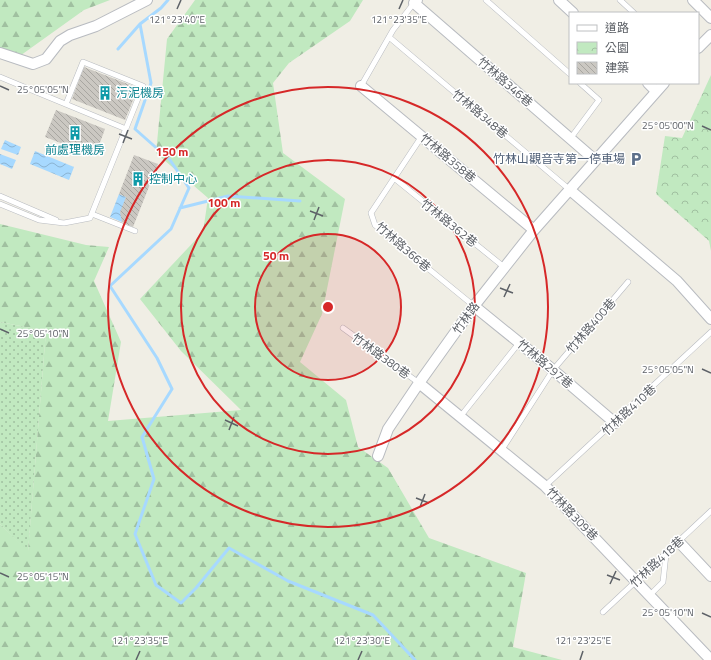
<svg xmlns="http://www.w3.org/2000/svg" width="711" height="660" font-family="'Titillium Web','Noto Sans TC',sans-serif">
<defs>
<pattern id="grass-dots" width="8" height="8" patternUnits="userSpaceOnUse"><rect width="8" height="8" fill="#c1e9c0"/><path d="M2 2h.1M6 6h.1" fill="none" stroke="#a0c0a0" stroke-width="1.8" stroke-linecap="round"/></pattern>
<pattern id="forest-firs" width="22" height="20" patternUnits="userSpaceOnUse"><rect width="22" height="20" fill="#c1e9c0"/><path d="M5 1l3.5 6h-7zM16 11l3.5 6h-7z" fill="#a0c0a0"/></pattern>
<pattern id="park-crowns" width="20" height="18" patternUnits="userSpaceOnUse"><rect width="20" height="18" fill="#c1e9c0"/><path d="M2 6a3 3 0 1 1 6 0M12 15a3 3 0 1 1 6 0" fill="none" stroke="#a0c0a0"/></pattern>
<pattern id="water-waves" width="16" height="10" patternUnits="userSpaceOnUse"><rect width="16" height="10" fill="#a7d9ff"/><path d="M0 5q4-4 8 0t8 0" fill="none" stroke="#8bb3d2"/></pattern>
<pattern id="building-back-hatch" width="6" height="6" patternUnits="userSpaceOnUse"><rect width="6" height="6" fill="#cbc8c2"/><path d="M-1 5l2 2M0 0l6 6M5-1l2 2" fill="none" stroke="#a8a6a1"/></pattern>
</defs>
<rect width="100%" height="100%" fill="#f0eee5"/>
<path fill="url(#grass-dots)" d="M 0,322 L 46,331 L 28,552 L 0,524 Z"/>
<path fill="url(#forest-firs)" d="M 0,0 L 110,0 L 84,10 L 17,58 L 0,49 Z
M 195,0 L 363,0 L 350,21 L 289,63 L 273,83 L 283,153 L 345,199 L 322,314 L 300,362 L 346,400 L 358,447 L 388,468 L 429,538 L 526,573 L 513,647 L 562,660 L 0,660 L 0,524 L 28,551 L 46,331 L 0,322 L 0,224 L 86,245 L 109,247 L 94,281 L 121,342 L 108,421 L 241,410 L 181,351 L 140,299 L 203,232 L 208,198 L 156,153 L 167,39 Z"/>
<path fill="url(#park-crowns)" d="M 711,75 L 711,251 L 709,241 L 656,194 L 665,136 L 682,138 Z"/>
<path fill="url(#water-waves)" d="M 5,140 L 21,147 L 18,155 L 1,149 Z
M 35,151 L 74,167 L 69,180 L 30,164 Z
M 0,154 L 16,160 L 12,169 L 0,164 Z
M 119,194 L 126,197 L 122,222 L 110,217 Z"/>
<g fill="none" stroke-linecap="round" stroke-linejoin="round">
<path stroke="#a7d9ff" stroke-width="3" d="M 140,24 L 151,83 L 135,129 L 170,160 L 189,188 L 171,229 L 110,286 L 157,358 L 172,389 L 142,437 L 154,479 L 135,534 L 156,585 L 181,603 L 196,588 L 229,548 L 288,581 L 373,615 L 415,660
M 118,49 L 140,24 L 161,8 L 168,0
M 180,208 L 228,196 L 300,201"/>
</g>
<path fill="url(#building-back-hatch)" d="M 84,67 L 138,88 L 125,120 L 72,99 Z
M 56,110 L 105,129 L 95,156 L 45,137 Z
M 134,155 L 158,164 L 133,227 L 122,222 L 120,212 L 126,197 L 119,194 Z"/>
<g fill="none" stroke-linecap="round" stroke-linejoin="round">
<defs>
<path id="service" d="M 486,0 L 570,74
M 620,0 L 634,13
M 389,37 L 570,190
M 0,77 L 126,129
M 361,86 L 393,30 L 414,3
M 422,136 L 371,213 L 375,225 L 474,306
M 570,139 L 599,100 L 580,83
M 394,178 L 504,267
M 0,196 L 56,220
M 0,204 L 39,220 L 64,223 L 90,218 L 143,86 L 83,62 L 66,104
M 92,214 L 135,231
M 343,328 L 419,383
M 460,417 L 519,343
M 501,451 L 553,370 L 628,282
M 545,486 L 711,332
M 649,596 L 663,582 L 666,554
M 603,612 L 711,511"/>
<path id="minor" d="M 417,0 L 414,3 L 595,160
M 559,0 L 573,13
M 693,0 L 711,18
M 698,48 L 711,35
M 0,53 L 33,64 L 46,59 L 60,41 L 70,35 L 96,26 L 147,0
M 648,83 L 656,91
M 361,86 L 534,230
M 570,190 L 677,281 L 711,319
M 474,306 L 553,370 L 615,423
M 419,383 L 545,486 L 711,660
M 378,456 L 388,429 L 419,383 L 474,306 L 534,230 L 664,83
M 679,542 L 711,576"/>
</defs>
<use href="#service" stroke="#b8bbc0" stroke-width="6"/>
<use href="#minor" stroke="#b8bbc0" stroke-width="12"/>
<use href="#service" stroke="#fff" stroke-width="5"/>
<use href="#minor" stroke="#fff" stroke-width="10"/>
</g>
<path fill="none" stroke="#5d6167" stroke-width="1.5" d="M 177,9 L 181,0M 399,9 L 403,0M 0,86 L 9,90M 702,126 L 711,130M 119,134 L 132,139M 123,143 L 128,130M 310,211 L 323,216M 314,220 L 319,207M 500,288 L 513,293M 504,297 L 510,284M 0,329 L 9,333M 702,369 L 711,373M 225,420 L 238,426M 229,430 L 234,417M 416,498 L 429,503M 420,507 L 425,494M 0,573 L 9,577M 607,575 L 620,580M 610,584 L 616,571M 702,613 L 711,617M 136,660 L 140,651M 358,660 L 362,651M 580,660 L 583,651"/>
<circle cx="328" cy="307" r="73" fill="#d62828" fill-opacity=".12"/>
<g fill="none" stroke="#d62828" stroke-width="2">
<circle cx="328" cy="307" r="73"/>
<circle cx="328" cy="307" r="147"/>
<circle cx="328" cy="307" r="220"/>
</g>
<defs>
<symbol id="building-bare" viewBox="-9 -9 18 18"><path d="M-4-6H4V6H1V3H-1V6H-4ZM-2.5-4.3h1.7v1.8h-1.7ZM.8-4.3h1.7v1.8H.8ZM-2.5-1h1.7V.8h-1.7ZM.8-1h1.7V.8H.8Z" fill="#0f9aa8" stroke="#fff" stroke-width="2.5" paint-order="stroke"/></symbol>
<symbol id="parking-bare" viewBox="-9 -9 18 18"><path d="M-3.5-5.5H1a3.5 3.5 0 0 1 0 7H-1V5.5H-3.5ZM-1-3.4V-.6H.8a1.4 1.4 0 0 0 0-2.8Z" fill="#5c6f8a" stroke="#fff" stroke-width="2.5" paint-order="stroke"/></symbol>
</defs>
<g fill-rule="evenodd">
<use href="#building-bare" x="95" y="83" width="20" height="20"/>
<use href="#building-bare" x="65" y="123" width="20" height="20"/>
<use href="#parking-bare" x="626" y="149" width="20" height="20"/>
<use href="#building-bare" x="128" y="169" width="20" height="20"/>
</g>
<g text-anchor="middle" stroke-width="3" stroke-linejoin="round" paint-order="stroke">
<g font-size="12" fill="#5d6167" stroke="#fff">
<text transform="translate(505 82) rotate(41)" y="4">竹林路346巷</text>
<text transform="translate(480 114) rotate(40)" y="4">竹林路348巷</text>
<text transform="translate(448 158) rotate(40)" y="4">竹林路358巷</text>
<text transform="translate(449 223) rotate(39)" y="4">竹林路362巷</text>
<text transform="translate(403 247) rotate(41)" y="4">竹林路366巷</text>
<text transform="translate(466 318) rotate(-54)" y="4">竹林路</text>
<text transform="translate(591 326) rotate(-49)" y="4">竹林路400巷</text>
<text transform="translate(381 356) rotate(36)" y="4">竹林路380巷</text>
<text transform="translate(545 364) rotate(40)" y="4">竹林路297巷</text>
<text transform="translate(629 410) rotate(-43)" y="4">竹林路410巷</text>
<text transform="translate(572 514) rotate(46)" y="4">竹林路309巷</text>
<text transform="translate(657 562) rotate(-43)" y="4">竹林路418巷</text>
</g>
<g font-size="12" fill="#0d838f" stroke="#fff" text-anchor="start">
<text x="116" y="97">污泥機房</text>
<text x="75" y="154" text-anchor="middle">前處理機房</text>
<text x="149" y="183">控制中心</text>
</g>
<g font-size="12" fill="#4e5e75" stroke="#fff" text-anchor="end">
<text x="625" y="163">竹林山觀音寺第一停車場</text>
</g>
</g>
<g font-size="10" text-anchor="middle" fill="#5d6167" stroke="#fff" stroke-width="3" stroke-linejoin="round" paint-order="stroke">
<text x="177" y="23">121°23'40"E</text>
<text x="399" y="23">121°23'35"E</text>
<text x="43" y="93">25°05'05"N</text>
<text x="668" y="129">25°05'00"N</text>
<text x="43" y="337">25°05'10"N</text>
<text x="668" y="373">25°05'05"N</text>
<text x="43" y="580">25°05'15"N</text>
<text x="668" y="616">25°05'10"N</text>
<text x="140" y="644">121°23'35"E</text>
<text x="362" y="644">121°23'30"E</text>
<text x="583" y="644">121°23'25"E</text>
</g>
<circle cx="328" cy="307" r="6" fill="#d62828" stroke="#fff" stroke-width="2"/>
<g font-size="12" text-anchor="middle" font-weight="bold" fill="#d62828" stroke="#fff" stroke-width="3" stroke-linejoin="round" paint-order="stroke">
<text x="172" y="156">150 m</text>
<text x="224" y="207">100 m</text>
<text x="276" y="260">50 m</text>
</g>
<rect x="569" y="12" width="130" height="72" fill="#ffffff" stroke="#bec0c2"/>
<rect x="577" y="25" width="20" height="6" fill="#ffffff" stroke="#bec0c2"/>
<text x="605" y="32" font-size="12" fill="#5d6167">道路</text>
<rect x="577" y="42" width="20" height="12" fill="url(#park-crowns)" stroke="#bec0c2"/>
<text x="605" y="52" font-size="12" fill="#5d6167">公園</text>
<rect x="577" y="62" width="20" height="12" fill="url(#building-back-hatch)" stroke="#bec0c2"/>
<text x="605" y="72" font-size="12" fill="#5d6167">建築</text>
</svg>
